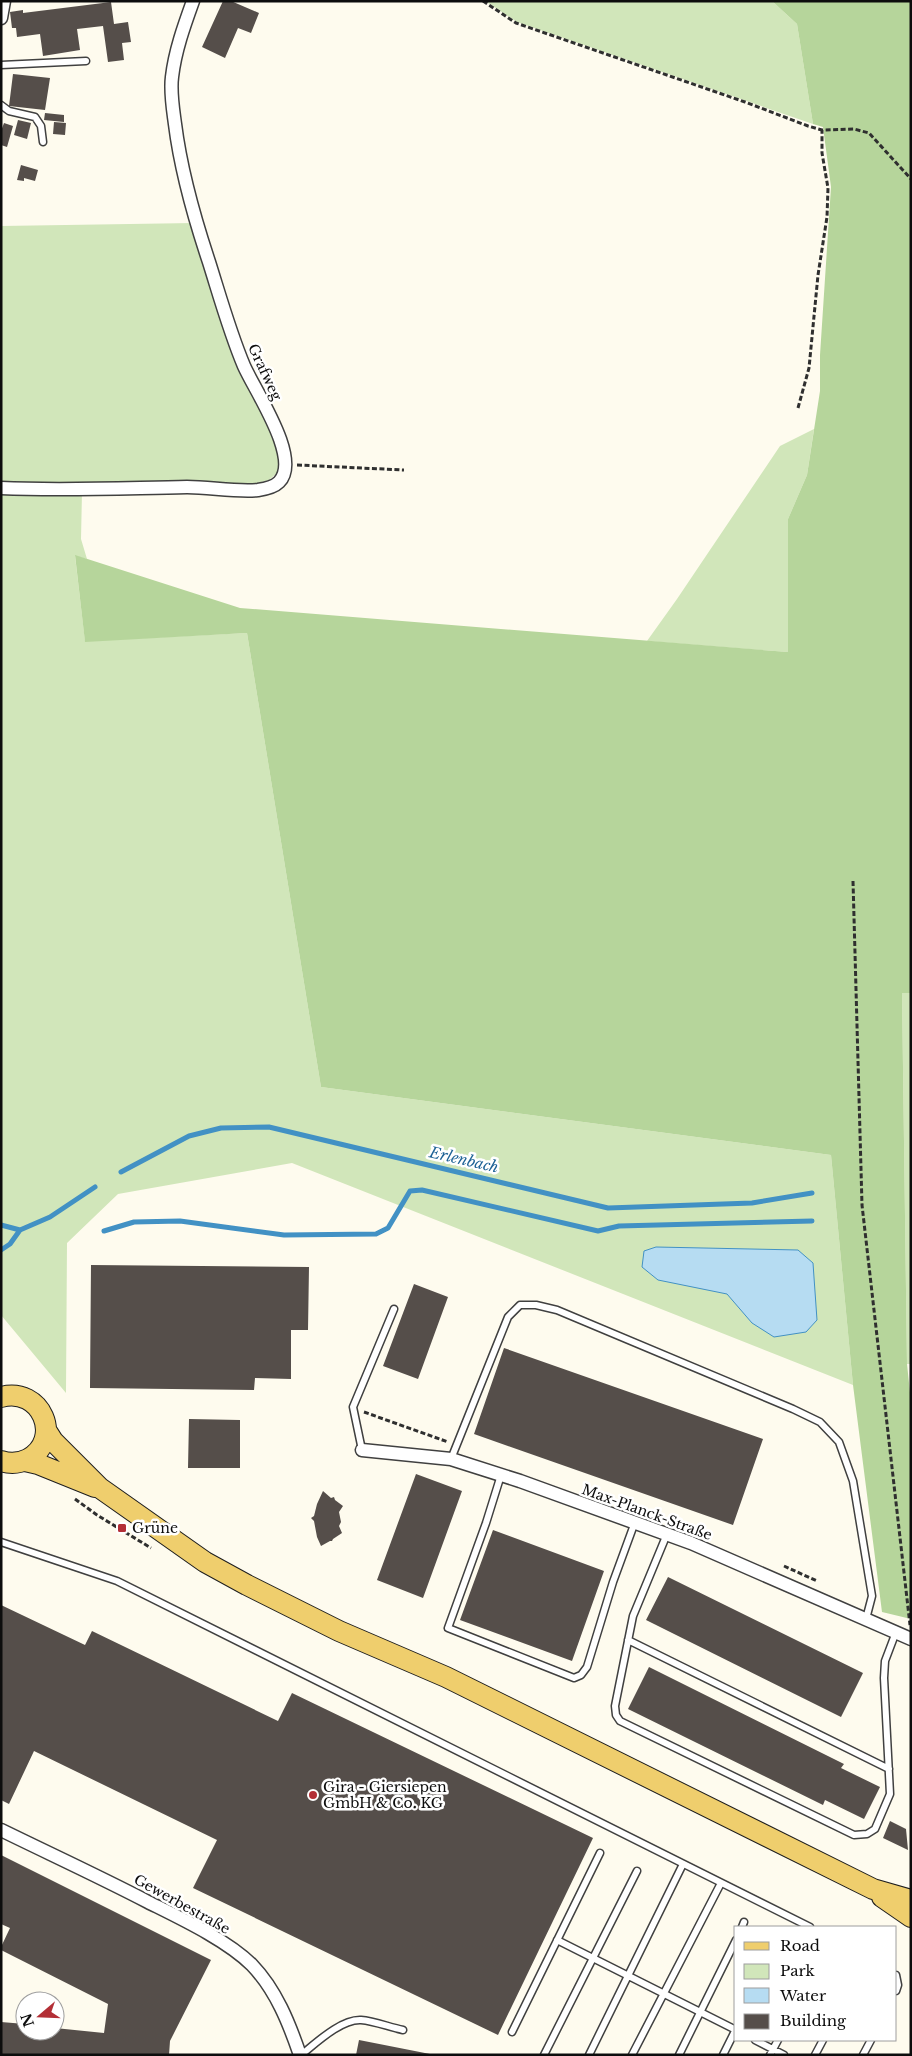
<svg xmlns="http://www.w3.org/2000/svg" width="912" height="2056" font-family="'Libre Baskerville',serif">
<rect width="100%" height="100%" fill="#fefbee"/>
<path fill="#d1e6ba" d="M 485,1 L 772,1 L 797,24 L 813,124 L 517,22 Z
M 194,223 L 275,435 L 281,458 L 278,472 L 269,480 L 253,484 L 205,482 L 105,485 L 1,482 L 1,226 Z
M 814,429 L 807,475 L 788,519 L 788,652 L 647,641 L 677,599 L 780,446 Z
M 1,491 L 82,492 L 81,539 L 87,559 L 75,556 L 85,641 L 247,633 L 321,1087 L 831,1155 L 853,1385 L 292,1163 L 118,1194 L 67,1243 L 66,1393 L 1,1315 Z
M 902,992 L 911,993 L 911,1364 L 907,1364 Z"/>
<path fill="#b6d59b" d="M 772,1 L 911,1 L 911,993 L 902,993 L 907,1364 L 911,1402 L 911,1619 L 882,1612 L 853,1385 L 831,1155 L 321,1087 L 247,633 L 85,642 L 75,555 L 240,608 L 788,652 L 788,519 L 807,475 L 820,391 L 820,355 L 831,187 L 823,127 L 813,124 L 797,24 Z"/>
<path fill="#b6dcf2" stroke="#4291c4" d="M 656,1247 L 798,1250 L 813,1263 L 817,1320 L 806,1332 L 774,1337 L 752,1323 L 727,1294 L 658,1280 L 642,1267 L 644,1251 Z"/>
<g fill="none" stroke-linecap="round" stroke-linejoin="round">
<path stroke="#4291c4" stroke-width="5" d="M 121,1172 L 189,1136 L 221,1128 L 269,1127 L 608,1208 L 752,1203 L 812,1193
M 1,1225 L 20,1230
M 104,1231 L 134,1222 L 180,1221 L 284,1235 L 376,1234 L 388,1228 L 410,1191 L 422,1190 L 598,1231 L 619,1226 L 812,1221
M 1,1250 L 10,1244 L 20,1230 L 50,1217 L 95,1187"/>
</g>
<path fill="#554e4a" d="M 223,1 L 231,1 L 259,13 L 251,33 L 238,28 L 225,58 L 202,47 Z
M 111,2 L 114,24 L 128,22 L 131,42 L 122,43 L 124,60 L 108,62 L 103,26 L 77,29 L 80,50 L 43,56 L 40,34 L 17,37 L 16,28 L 12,28 L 10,12 L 23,10 L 23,13 Z
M 13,74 L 50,78 L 45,110 L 9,106 Z
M 45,113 L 64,115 L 64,122 L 44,120 Z
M 18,120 L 31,123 L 27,139 L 14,135 Z
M 54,122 L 66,123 L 65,135 L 53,134 Z
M 4,123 L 13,126 L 7,147 L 1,145 L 1,131 Z
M 21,165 L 38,170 L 35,181 L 24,178 L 24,181 L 17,180 Z
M 91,1265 L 309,1267 L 308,1330 L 291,1330 L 291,1379 L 255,1378 L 254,1390 L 90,1388 Z
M 414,1284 L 448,1297 L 418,1379 L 383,1366 Z
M 504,1348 L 763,1439 L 733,1525 L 474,1434 Z
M 189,1419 L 240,1420 L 240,1468 L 188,1468 Z
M 416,1474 L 462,1491 L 423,1598 L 377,1580 Z
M 323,1491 L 331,1498 L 334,1497 L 335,1500 L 343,1506 L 339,1512 L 341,1522 L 339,1526 L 342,1533 L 333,1539 L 332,1541 L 330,1541 L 321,1546 L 317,1537 L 314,1521 L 311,1518 L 314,1516 L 317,1504 Z
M 493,1530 L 604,1571 L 572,1661 L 460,1620 Z
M 668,1577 L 863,1673 L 841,1717 L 646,1620 Z
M 1,1605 L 85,1645 L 92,1631 L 278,1721 L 292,1693 L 593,1838 L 498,2035 L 193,1888 L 217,1840 L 34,1751 L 9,1804 L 1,1800 Z
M 649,1667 L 844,1764 L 841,1768 L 880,1787 L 864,1819 L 825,1800 L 823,1805 L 628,1709 Z
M 890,1821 L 906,1829 L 908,1850 L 883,1838 Z
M 1,1855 L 211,1960 L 170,2041 L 169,2055 L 1,2055 L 1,2022 L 25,2024 L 25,2031 L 55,2031 L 55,2028 L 104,2033 L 108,2004 L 1,1950 L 1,1947 L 10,1928 L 1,1924 Z
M 359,2040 L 430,2054 L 430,2055 L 356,2055 Z"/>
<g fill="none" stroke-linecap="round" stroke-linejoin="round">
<defs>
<path id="service" d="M 1,65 L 86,61
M 1,105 L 9,111 L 35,117 L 41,126 L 43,142
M 362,1450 L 353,1407 L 394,1309
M 451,1459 L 508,1317 L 520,1305 L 536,1305 L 557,1310 L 793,1409 L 820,1422 L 839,1442 L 853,1481 L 872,1596 L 866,1619
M 501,1475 L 486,1523 L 448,1628 L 574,1678 L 581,1675 L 587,1667 L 613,1582 L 635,1522
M 667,1534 L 633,1616 L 615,1706 L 616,1715 L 620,1721 L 854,1835 L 867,1834 L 875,1829 L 890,1794 L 884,1678 L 885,1661 L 896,1632
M 1,1542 L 117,1581 L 810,1927
M 628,1640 L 889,1769
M 742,1927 L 744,1922
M 557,1940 L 736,2030
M 896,1975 L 898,1985 L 896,1991
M 512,2032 L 600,1853
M 755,2040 L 784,2055
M 301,2055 C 316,2043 341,2019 361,2020 C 374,2021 389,2027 403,2030
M 544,2055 L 637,1871
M 589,2055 L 683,1864
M 632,2055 L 721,1883
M 679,2055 L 736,1940
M 723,2055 L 736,2029
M 770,2055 L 778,2040
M 815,2055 L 823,2040
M 863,2055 L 871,2040"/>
<path id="minor" d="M 1,18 L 4,1
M 1,488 C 63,491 125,488 187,487 C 210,487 235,492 258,490 C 265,489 274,487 279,482 C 302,459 255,391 244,366 C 230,333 220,297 209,262 C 194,217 181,172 175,124 C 173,109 170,92 172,77 C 175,51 184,26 193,1
M 362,1450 L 451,1459 L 520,1481 L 691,1543 L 911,1639
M 1,1830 C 50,1854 100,1877 148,1902 C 180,1918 227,1940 252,1965 C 276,1990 289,2023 300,2055"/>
<path id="primary" d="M 1,1397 C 41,1386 64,1439 28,1459 C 20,1463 10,1464 1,1461
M 46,1430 L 53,1441 L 100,1488 L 205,1562 L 247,1585 L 339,1631 L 446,1677 L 873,1889 L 911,1900
M 25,1461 L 38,1464 L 95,1487
M 882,1897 L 911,1917"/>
</defs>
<use href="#service" stroke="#404040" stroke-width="9"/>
<use href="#minor" stroke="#404040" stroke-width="15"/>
<use href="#primary" stroke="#1e1e1e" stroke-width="22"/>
<path stroke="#2f2f2f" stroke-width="3" stroke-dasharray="5 2.5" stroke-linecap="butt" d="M 483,1 L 516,23 L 745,102 L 808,126 L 822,130 L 854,129 L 869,133 L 911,179
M 798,408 L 809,368 L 818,275 L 827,217 L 828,188 L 822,153 L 822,130
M 297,465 L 404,470
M 853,881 L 862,1205 L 910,1625
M 364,1412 L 448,1442
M 75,1499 L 97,1515 L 151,1548
M 784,1566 L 817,1581"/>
<use href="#service" stroke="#fff" stroke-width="6"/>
<use href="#minor" stroke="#fff" stroke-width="12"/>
<use href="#primary" stroke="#efce6d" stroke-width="20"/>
</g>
<g fill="#b32f36" stroke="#fff" stroke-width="2">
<rect x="117" y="1523" width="10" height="10" rx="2.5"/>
<circle cx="313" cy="1795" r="5"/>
</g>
<g text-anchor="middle" stroke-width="5" stroke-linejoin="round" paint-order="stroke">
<g font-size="14" fill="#0d0d0d" stroke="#fff">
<text transform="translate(265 372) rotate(65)" y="5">Grafweg</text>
<text transform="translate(647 1512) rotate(20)" y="5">Max-Planck-Straße</text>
<text transform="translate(182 1904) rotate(29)" y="5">Gewerbestraße</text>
</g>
<g font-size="14" fill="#0d0d0d" stroke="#fff" text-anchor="start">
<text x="132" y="1533">Grüne</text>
<text x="323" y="1792">Gira - Giersiepen<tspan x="323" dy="16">GmbH &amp; Co. KG</tspan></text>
</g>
<g font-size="15" font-style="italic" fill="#1f6396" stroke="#fff">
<text transform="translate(464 1160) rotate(13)" y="5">Erlenbach</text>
</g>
</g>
<rect width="912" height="2056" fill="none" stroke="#0d0d0d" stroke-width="5"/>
<rect x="734" y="1926" width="162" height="115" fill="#ffffff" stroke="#9e9e9e"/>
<rect x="744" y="1942" width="25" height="8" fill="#efce6d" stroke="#9e9e9e"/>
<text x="780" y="1951" font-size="15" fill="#0d0d0d">Road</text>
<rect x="744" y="1964" width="25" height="15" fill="#d1e6ba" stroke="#9e9e9e"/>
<text x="780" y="1976" font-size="15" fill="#0d0d0d">Park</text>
<rect x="744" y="1988" width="25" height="15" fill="#b6dcf2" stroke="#9e9e9e"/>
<text x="780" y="2001" font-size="15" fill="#0d0d0d">Water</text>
<rect x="744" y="2014" width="25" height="15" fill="#554e4a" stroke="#9e9e9e"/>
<text x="780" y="2026" font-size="15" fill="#0d0d0d">Building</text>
<g transform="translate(40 2016) rotate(251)"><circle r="24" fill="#ffffff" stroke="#9e9e9e"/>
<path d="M0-4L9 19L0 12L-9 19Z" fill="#b32f36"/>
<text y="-8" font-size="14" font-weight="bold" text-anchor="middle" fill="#0d0d0d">N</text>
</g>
</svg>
